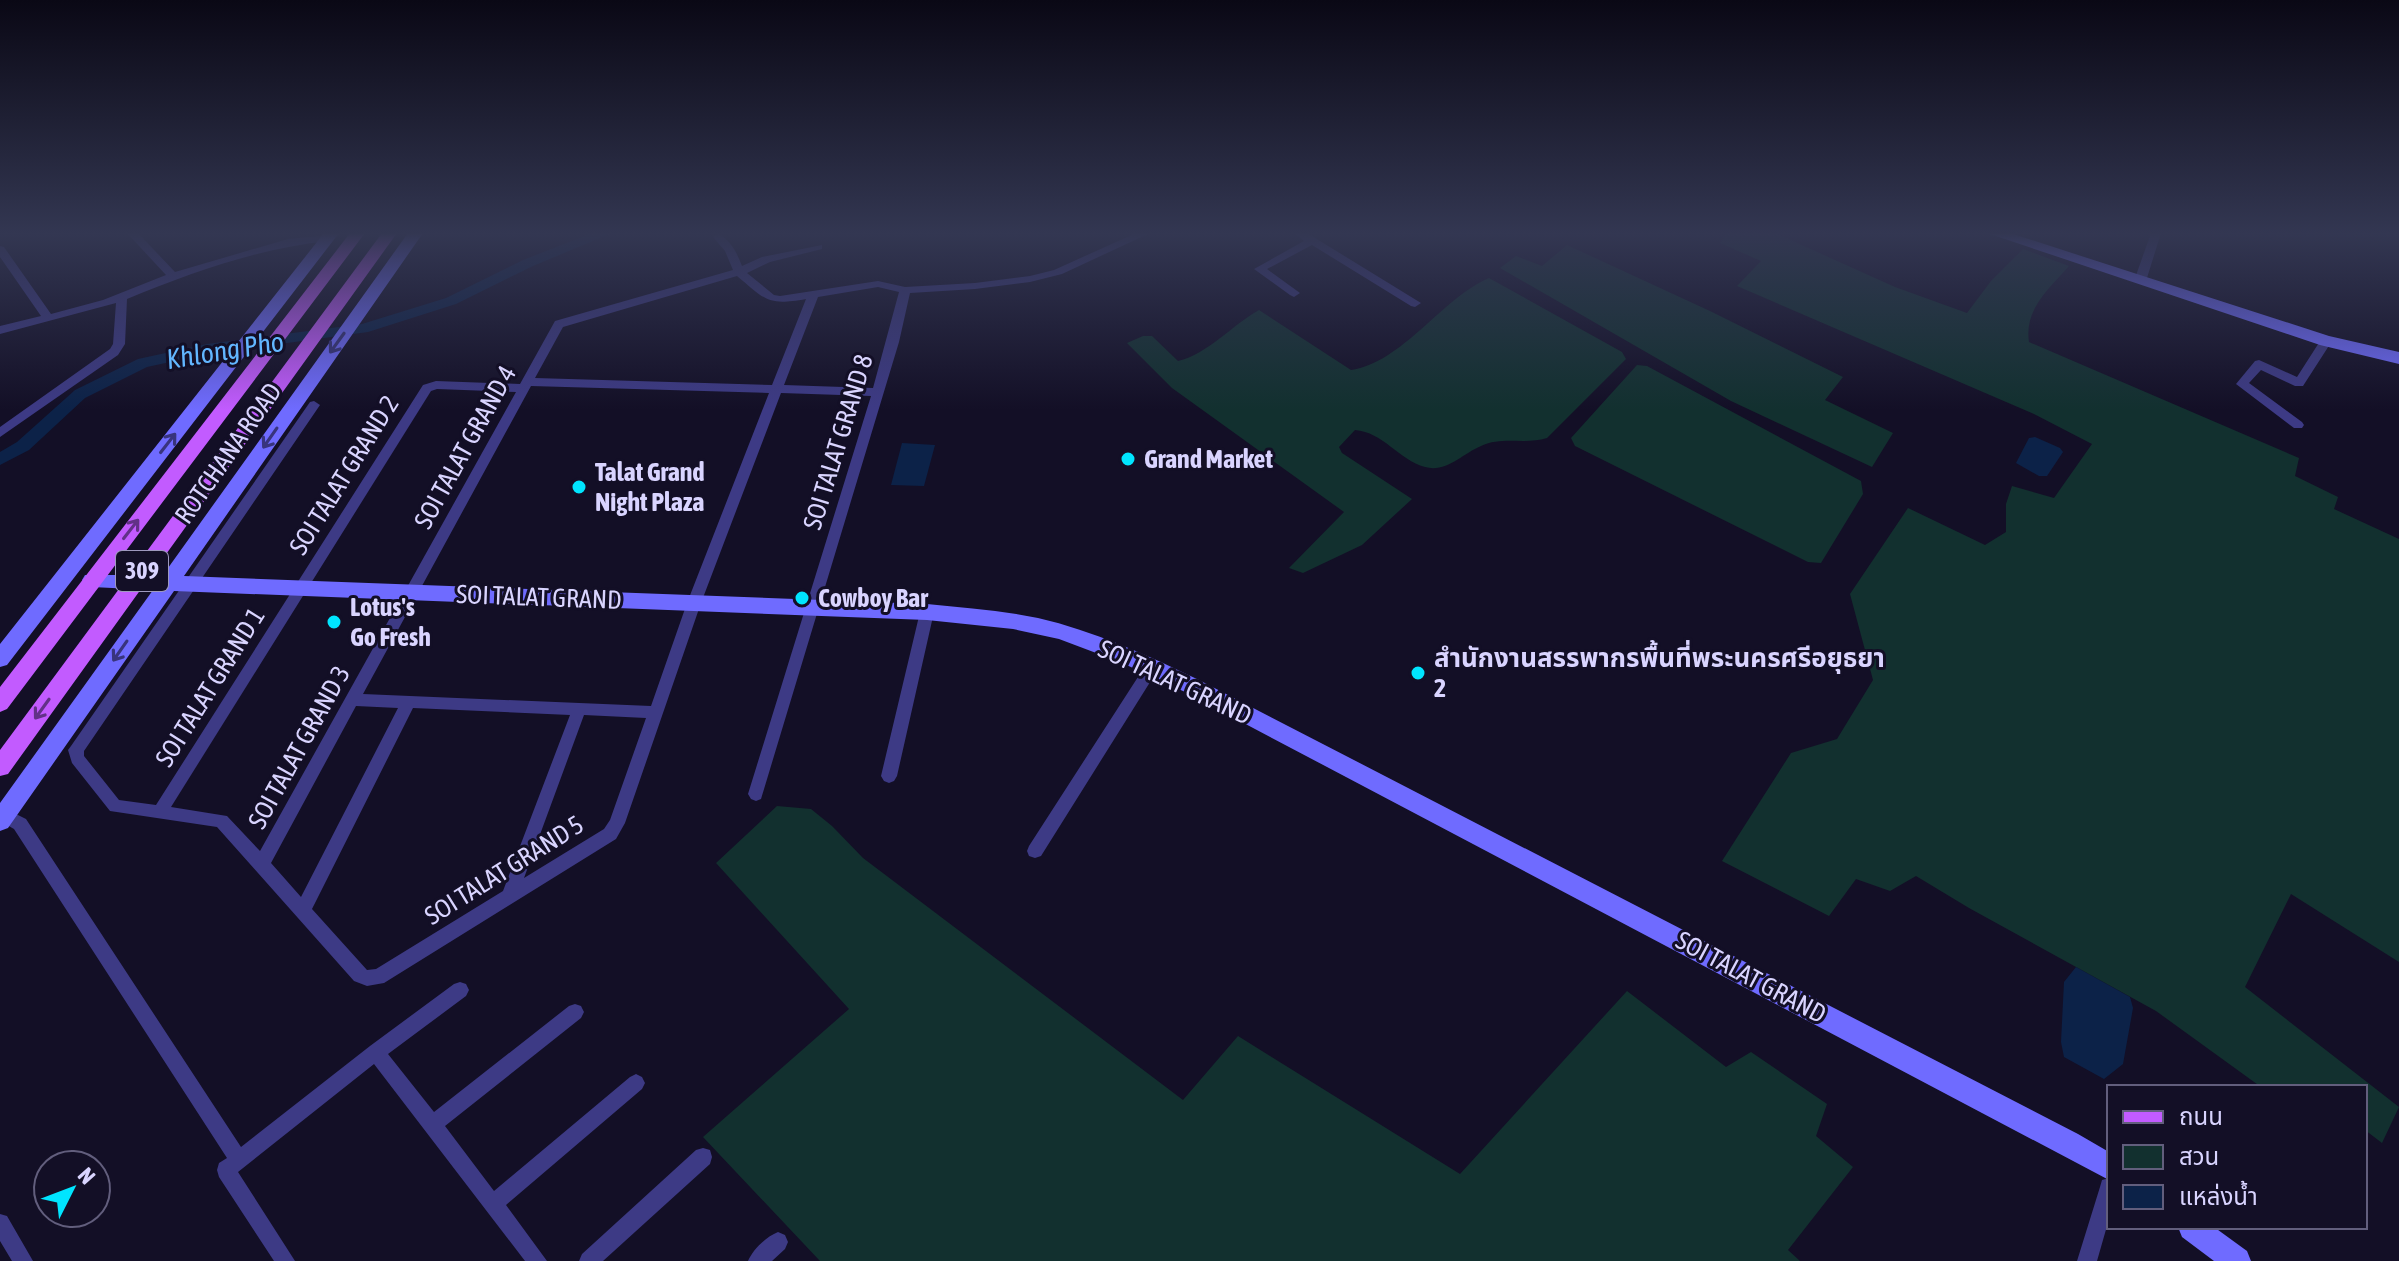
<svg xmlns="http://www.w3.org/2000/svg" width="2399" height="1261" font-family="'Asap Condensed','Noto Sans Thai',sans-serif">
<rect width="100%" height="100%" fill="#130f26"/>
<path fill="#12302f" d="M 1726,233 L 1775,233 L 1895,287 L 1967,313 L 1991,281 L 2023,249 L 2069,266 C 2049,289 2024,309 2029,342 L 2299,458 L 2295,476 L 2338,497 L 2334,509 L 2399,539 L 2399,962 L 2291,894 L 2245,987 L 2399,1107 L 2382,1143 L 2365,1130 L 2365,1087 L 2261,1087 L 2156,1011 L 1969,908 L 1916,876 L 1890,891 L 1856,879 L 1829,916 L 1722,861 L 1791,753 L 1837,739 L 1873,680 L 1850,594 L 1908,508 L 1985,545 L 2006,532 L 2006,504 L 2012,486 L 2054,498 L 2092,444 L 2034,414 L 1737,286 L 1761,261 L 1720,243 Z
M 1567,245 L 1710,311 L 1843,377 L 1825,400 L 1893,433 L 1872,467 L 1731,401 L 1500,268 L 1516,256 L 1542,266 Z
M 1489,278 L 1622,352 L 1626,359 L 1547,438 C 1525,445 1502,436 1481,446 C 1462,454 1446,473 1425,467 C 1399,460 1383,432 1355,430 L 1339,447 L 1342,453 L 1412,499 L 1362,545 L 1303,573 L 1289,568 L 1344,512 L 1172,388 L 1127,343 L 1143,336 L 1152,336 L 1178,361 C 1208,354 1232,325 1259,310 L 1351,370 C 1402,363 1442,298 1489,278 Z
M 1637,365 L 1647,366 L 1861,481 L 1863,494 L 1821,563 L 1808,562 L 1575,446 L 1571,438 Z
M 777,806 L 811,809 L 832,826 L 863,858 L 1183,1100 L 1238,1036 L 1460,1174 L 1627,991 L 1726,1067 L 1751,1052 L 1827,1104 L 1816,1136 L 1853,1167 L 1788,1250 L 1800,1261 L 820,1261 L 703,1137 L 849,1009 L 716,863 Z"/>
<path fill="#0c2248" d="M 2035,437 L 2060,448 L 2063,452 L 2047,476 L 2039,476 L 2016,463 L 2029,438 Z
M 902,443 L 935,445 L 924,486 L 891,485 Z
M 2076,967 L 2130,997 L 2133,1008 L 2123,1064 L 2104,1079 L 2064,1057 L 2061,1042 L 2064,982 Z"/>
<g fill="none" stroke-linecap="round" stroke-linejoin="round">
<path fill="#0c2248" fill-rule="evenodd" d="M 592,233 L 612,233 L 533,266 L 456,304 L 368,332 L 207,354 L 147,367 L 85,398 L 29,450 L 0,465 L 0,452 L 17,442 L 75,390 L 138,359 L 207,344 L 362,324 L 446,298 L 523,260 Z"/>
<path fill="#3d3a85" fill-rule="evenodd" d="M 127,233 L 138,233 L 175,272 L 288,239 L 329,235 L 334,238 L 329,241 C 260,248 192,272 127,299 L 125,344 L 118,355 L 0,437 L 0,427 L 110,349 L 113,344 L 116,303 L 0,334 L 0,326 L 41,316 L 0,257 L 0,246 L 4,247 L 51,314 L 103,300 L 166,275 Z
M 1136,233 L 1150,233 L 1062,274 L 1030,282 L 975,289 L 910,293 L 899,342 L 761,799 L 756,801 L 751,799 L 748,794 L 871,396 L 781,393 L 701,603 L 625,823 L 616,839 L 384,983 L 367,986 L 354,981 L 217,827 L 110,811 L 72,763 L 68,750 L 71,746 L 310,402 L 314,401 L 320,405 L 84,751 L 84,756 L 119,800 L 156,805 L 423,385 L 436,381 L 520,384 L 555,321 L 733,270 L 725,251 L 713,237 L 718,234 C 731,240 737,253 742,266 L 762,257 L 822,245 L 822,249 L 770,262 L 747,273 L 774,295 L 780,296 L 878,281 L 905,287 L 975,283 L 1030,276 L 1054,270 ZM 737,276 C 766,300 767,306 806,299 L 772,385 L 535,378 L 563,327 ZM 878,287 L 899,292 L 873,388 L 784,385 L 818,297 ZM 531,386 L 769,393 L 687,603 L 651,706 L 363,694 ZM 437,389 L 516,392 L 260,851 L 227,816 L 171,807 L 431,391 ZM 356,706 L 398,708 L 301,897 L 271,863 ZM 413,708 L 570,715 L 503,891 L 376,969 L 367,970 L 312,909 ZM 584,715 L 646,718 L 610,820 L 604,829 L 524,878 Z
M 1294,233 L 1307,233 L 1421,303 L 1415,307 L 1411,306 L 1312,245 L 1267,269 L 1300,293 L 1294,297 L 1290,295 L 1254,269 L 1304,241 Z
M 2151,233 L 2161,233 L 2146,281 L 2140,284 L 2134,281 Z
M 2326,337 L 2332,341 L 2303,386 L 2295,386 L 2261,370 L 2249,383 L 2302,422 L 2304,425 L 2302,428 L 2294,428 L 2236,384 L 2255,361 L 2259,360 L 2297,377 L 2322,338 Z
M 927,607 L 932,608 L 934,612 L 897,776 L 894,781 L 889,783 L 884,781 L 881,776 L 920,612 L 922,608 Z
M 1152,661 L 1157,663 L 1159,667 L 1157,671 L 1041,856 L 1035,858 L 1029,856 L 1027,851 L 1029,846 L 1147,663 Z
M 0,806 L 26,819 L 241,1147 L 370,1046 L 454,984 L 460,982 L 466,984 L 469,990 L 466,996 L 388,1054 L 434,1112 L 569,1006 L 575,1004 L 581,1006 L 584,1012 L 581,1018 L 445,1126 L 494,1191 L 630,1077 L 636,1074 L 642,1077 L 645,1083 L 642,1089 L 506,1205 L 547,1261 L 525,1261 L 374,1064 L 238,1172 L 295,1261 L 274,1261 L 219,1177 L 217,1170 L 219,1163 L 227,1158 L 14,829 L 0,821 Z
M 703,1148 L 710,1150 L 712,1157 L 710,1164 L 603,1261 L 579,1261 L 582,1254 L 696,1150 Z
M 2109,1178 L 2109,1219 L 2097,1261 L 2077,1261 L 2100,1187 L 2102,1180 Z
M 0,1214 L 7,1216 L 33,1261 L 12,1261 L 0,1241 Z
M 778,1232 L 785,1235 L 788,1242 L 785,1249 L 772,1261 L 748,1261 C 753,1249 766,1237 778,1232 Z"/>
<path fill="#6f6bff" fill-rule="evenodd" d="M 324,233 L 339,233 L 7,665 L 0,667 L 0,644 Z
M 408,233 L 423,233 L 184,576 L 927,604 C 964,608 1001,610 1038,618 C 1094,631 1147,655 1199,680 L 2078,1134 L 2109,1152 L 2109,1180 L 1185,692 L 1120,662 L 1059,639 L 1013,629 L 927,620 L 174,591 L 8,828 L 0,831 L 0,803 L 153,590 L 92,587 L 85,585 L 82,580 L 85,575 L 163,575 Z
M 1987,233 L 2010,233 L 2329,336 L 2399,352 L 2399,364 L 2320,345 Z
M 2178,1227 L 2214,1227 L 2247,1251 L 2251,1261 L 2214,1261 L 2182,1237 Z"/>
<path fill="#c25bff" fill-rule="evenodd" d="M 350,233 L 365,233 L 7,709 L 0,712 L 0,687 Z
M 382,233 L 397,233 L 8,774 L 0,776 L 0,750 Z"/>
</g>
<defs><path id="oneway-shaft" d="M-6 0H5M1.5-3L5.5 0L1.5 3" fill="none" stroke-width="1.6" stroke-linecap="round" stroke-linejoin="round" transform="scale(2)"/></defs>
<g stroke="#38347d">
<use href="#oneway-shaft" transform="translate(337 343) rotate(126)"/>
<use href="#oneway-shaft" transform="translate(270 438) rotate(125)"/>
<use href="#oneway-shaft" transform="translate(168 443) rotate(-52)"/>
<use href="#oneway-shaft" transform="translate(120 651) rotate(125)"/>
</g>
<g stroke="#623188">
<use href="#oneway-shaft" transform="translate(131 529) rotate(-52)"/>
<use href="#oneway-shaft" transform="translate(42 709) rotate(126)"/>
</g>
<linearGradient id="sky" x2="0" y2="1"><stop stop-color="#0a0815"/><stop offset="0.57" stop-color="#333752"/><stop offset="1" stop-color="#333752" stop-opacity="0"/></linearGradient>
<rect width="2399" height="410" fill="url(#sky)"/>
<g fill="#00e5ff" stroke="#130f26" stroke-width="3">
<circle cx="1128" cy="459" r="8"/>
<circle cx="579" cy="487" r="8"/>
<circle cx="802" cy="598" r="8"/>
<circle cx="334" cy="622" r="8"/>
<circle cx="1418" cy="673" r="8"/>
</g>
<g text-anchor="middle" stroke-width="6" stroke-linejoin="round" paint-order="stroke">
<rect fill="#130f26" stroke="#9e99be" stroke-width="2" x="116" y="551" width="52" height="40" rx="6"/>
<g font-size="24" font-weight="bold" fill="#d9d4ff">
<text x="142" y="579">309</text>
</g>
<g font-size="26" fill="#d9d4ff" stroke="#130f26">
<text transform="translate(838 442) rotate(-73)" y="9">SOI TALAT GRAND 8</text>
<text transform="translate(465 447) rotate(-61)" y="9">SOI TALAT GRAND 4</text>
<text transform="translate(228 453) rotate(-55)" y="9">ROTCHANA ROAD</text>
<text transform="translate(344 475) rotate(-58)" y="9">SOI TALAT GRAND 2</text>
<text transform="translate(539 597) rotate(2)" y="9">SOI TALAT GRAND</text>
<text transform="translate(1175 682) rotate(25)" y="9">SOI TALAT GRAND</text>
<text transform="translate(210 687) rotate(-58)" y="9">SOI TALAT GRAND 1</text>
<text transform="translate(299 747) rotate(-61)" y="9">SOI TALAT GRAND 3</text>
<text transform="translate(504 870) rotate(-32)" y="9">SOI TALAT GRAND 5</text>
<text transform="translate(1751 977) rotate(28)" y="9">SOI TALAT GRAND</text>
</g>
<g font-size="26" font-weight="bold" fill="#d9d4ff" stroke="#130f26" text-anchor="start">
<text x="1144" y="468">Grand Market</text>
<text x="595" y="481">Talat Grand<tspan x="595" dy="30">Night Plaza</tspan></text>
<text x="818" y="607">Cowboy Bar</text>
<text x="350" y="616">Lotus's<tspan x="350" dy="30">Go Fresh</tspan></text>
<text x="1434" y="667">สำนักงานสรรพากรพื้นที่พระนครศรีอยุธยา<tspan x="1434" dy="30">2</tspan></text>
</g>
<g font-size="28" font-style="italic" fill="#62b6ff" stroke="#130f26">
<text transform="translate(225 350) rotate(-9)" y="10">Khlong Pho</text>
</g>
</g>
<rect x="2107" y="1085" width="260" height="144" fill="#130f26" stroke="#625e7d" stroke-width="2"/>
<rect x="2123" y="1111" width="40" height="12" fill="#c25bff" stroke="#625e7d" stroke-width="2"/>
<text x="2179" y="1125" font-size="24" fill="#d9d4ff">ถนน</text>
<rect x="2123" y="1145" width="40" height="24" fill="#12302f" stroke="#625e7d" stroke-width="2"/>
<text x="2179" y="1165" font-size="24" fill="#d9d4ff">สวน</text>
<rect x="2123" y="1185" width="40" height="24" fill="#0c2248" stroke="#625e7d" stroke-width="2"/>
<text x="2179" y="1205" font-size="24" fill="#d9d4ff">แหล่งน้ำ</text>
<g transform="translate(72 1189) rotate(48)"><circle r="38" fill="#130f26" stroke="#625e7d" stroke-width="2"/>
<path d="M0-6L14 30L0 20L-14 30Z" fill="#00e5ff"/>
<text y="-12" font-size="22" font-weight="bold" text-anchor="middle" fill="#d9d4ff">N</text>
</g>
</svg>
